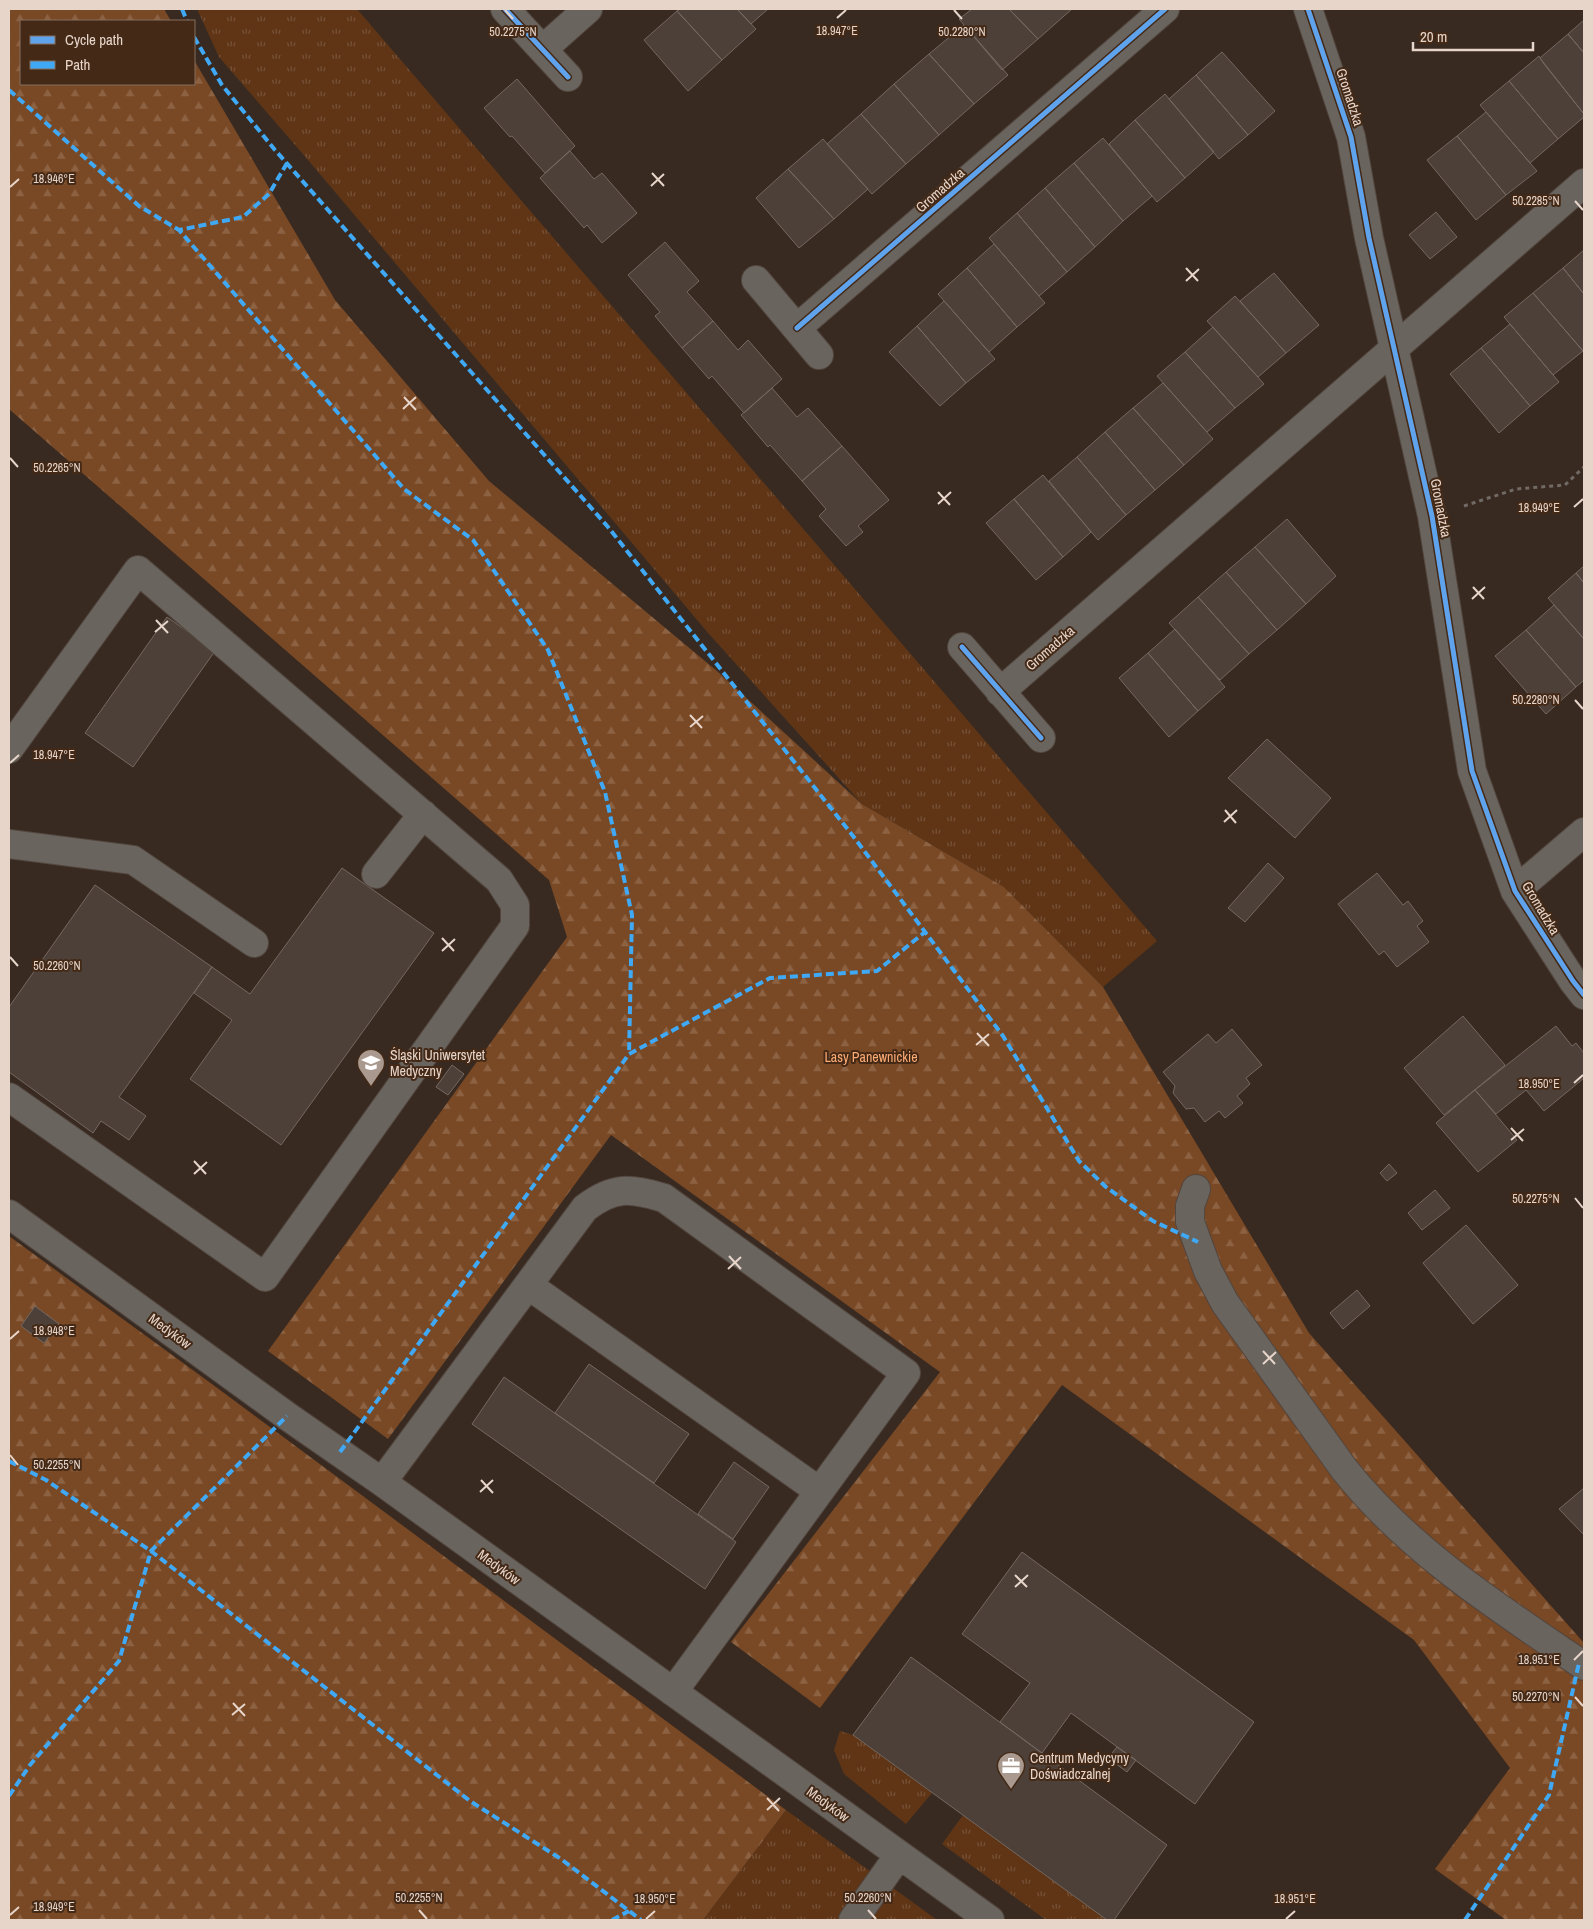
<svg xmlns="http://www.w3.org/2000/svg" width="1593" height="1929" font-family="'Archivo Narrow',sans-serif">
<defs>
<pattern id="grass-tufts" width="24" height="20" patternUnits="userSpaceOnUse" patternTransform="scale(1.25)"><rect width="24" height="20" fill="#5f3516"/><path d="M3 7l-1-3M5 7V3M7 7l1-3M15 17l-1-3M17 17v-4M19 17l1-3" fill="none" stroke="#765137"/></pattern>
<pattern id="forest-firs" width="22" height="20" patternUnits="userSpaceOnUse" patternTransform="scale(1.25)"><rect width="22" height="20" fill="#794825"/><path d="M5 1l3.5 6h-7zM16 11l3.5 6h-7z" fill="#8c6243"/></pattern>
</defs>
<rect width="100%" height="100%" fill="#382a20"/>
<path fill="url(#grass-tufts)" d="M 197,9 L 357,9 L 1157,941 L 1103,987 L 1004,887 L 862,804 L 709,634 L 308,160 L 219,57 Z
M 840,1731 L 853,1735 L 932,1793 L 906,1824 L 844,1774 L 834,1750 Z
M 786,1810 L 937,1920 L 703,1920 Z
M 963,1815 L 1107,1920 L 1046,1920 L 942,1844 Z"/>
<path fill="url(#forest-firs)" d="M 9,9 L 164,9 L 171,21 L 21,21 L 21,84 L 194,84 L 194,60 L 335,300 L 489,481 L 717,671 L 862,804 L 1004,887 L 1103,987 L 1309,1333 L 1584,1643 L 1584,1920 L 1506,1920 L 1435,1869 L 1510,1768 L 1414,1640 L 1062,1385 L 820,1708 L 731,1642 L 940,1372 L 611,1135 L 388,1439 L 268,1351 L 567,937 L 549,880 L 9,409 Z
M 9,1236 L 216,1387 L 786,1810 L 703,1920 L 9,1920 Z"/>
<path fill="#4c4038" stroke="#756860" d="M 680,9 L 737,9 L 756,29 L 722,60 L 677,11 Z
M 737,9 L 768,9 L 751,24 Z
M 972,9 L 1009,9 L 1038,39 L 1002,70 L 959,19 Z
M 1009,9 L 1072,9 L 1038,39 Z
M 677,11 L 722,60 L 688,91 L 644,40 Z
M 1584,20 L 1584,53 L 1568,34 Z
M 964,25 L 1008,75 L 974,104 L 929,54 Z
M 1568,34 L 1584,53 L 1584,114 L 1540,58 Z
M 1222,52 L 1275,111 L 1248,135 L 1196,75 Z
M 929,54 L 974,104 L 939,135 L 894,84 Z
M 1539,56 L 1544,64 L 1584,114 L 1584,117 L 1558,139 L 1509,81 Z
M 1196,75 L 1248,135 L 1219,159 L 1169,99 Z
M 517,79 L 575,146 L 545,173 L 512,136 L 510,137 L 484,108 Z
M 1509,81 L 1558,139 L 1530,163 L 1480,105 Z
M 894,84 L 939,135 L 906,164 L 861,114 Z
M 1165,94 L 1214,152 L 1185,178 L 1135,120 Z
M 1486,112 L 1537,171 L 1506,195 L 1457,136 Z
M 861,114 L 906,164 L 872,194 L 827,144 Z
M 1135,120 L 1185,178 L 1157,202 L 1109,144 Z
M 1457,136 L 1506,195 L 1476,220 L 1427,160 Z
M 1103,138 L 1152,196 L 1123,221 L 1074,163 Z
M 823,139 L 868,189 L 834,219 L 788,169 Z
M 570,151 L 594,179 L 602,173 L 637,213 L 602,243 L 587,225 L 584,228 L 540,178 Z
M 1074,163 L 1123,221 L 1095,247 L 1045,188 Z
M 788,169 L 834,219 L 799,248 L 756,198 Z
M 1045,188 L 1095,247 L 1067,272 L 1017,213 Z
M 1436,212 L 1457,237 L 1430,259 L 1409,235 Z
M 1017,213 L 1067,272 L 1039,296 L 989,238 Z
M 665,242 L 699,281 L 687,292 L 713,321 L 682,348 L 655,316 L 660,312 L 628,275 Z
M 994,244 L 1045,303 L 1017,327 L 967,268 Z
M 1584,250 L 1584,294 L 1563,268 Z
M 967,268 L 1017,327 L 989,352 L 938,294 Z
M 1563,268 L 1584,294 L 1584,349 L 1583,351 L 1533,293 Z
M 1274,273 L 1319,325 L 1286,353 L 1240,301 Z
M 1533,293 L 1583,351 L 1553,375 L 1504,317 Z
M 1235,296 L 1286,353 L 1258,377 L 1207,321 Z
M 944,301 L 995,359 L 966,383 L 917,326 Z
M 713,321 L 738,350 L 748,340 L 782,379 L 744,413 L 712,376 L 709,379 L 682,348 Z
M 1510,324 L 1559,382 L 1530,406 L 1481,348 Z
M 917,326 L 966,383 L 940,406 L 889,352 Z
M 1213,327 L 1264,384 L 1235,408 L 1185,352 Z
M 1481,348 L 1530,406 L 1499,433 L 1450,374 Z
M 1185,352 L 1235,408 L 1207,432 L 1157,376 Z
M 1163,383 L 1213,439 L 1184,465 L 1133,408 Z
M 772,388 L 797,417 L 808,408 L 842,446 L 802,481 L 770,445 L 768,447 L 741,415 Z
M 1133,408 L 1184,465 L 1155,490 L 1105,432 Z
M 1105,432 L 1155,490 L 1126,515 L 1077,457 Z
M 842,446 L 889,500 L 858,526 L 863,532 L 846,546 L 819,516 L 826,509 L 802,481 Z
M 1077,457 L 1126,515 L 1098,540 L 1049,481 Z
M 1043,475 L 1091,532 L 1063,557 L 1014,499 Z
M 1014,499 L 1063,557 L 1036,580 L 986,523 Z
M 1287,519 L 1336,576 L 1306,604 L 1255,547 Z
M 1255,547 L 1306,604 L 1277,630 L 1226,572 Z
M 1584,566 L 1584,583 L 1576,573 Z
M 1226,572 L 1277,630 L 1249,654 L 1198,597 Z
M 1576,573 L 1584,583 L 1584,639 L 1548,598 Z
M 1198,597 L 1249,654 L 1220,680 L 1169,623 Z
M 1554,605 L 1584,639 L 1584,680 L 1576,687 L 1526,630 Z
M 167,617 L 215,651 L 133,767 L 85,733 Z
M 1175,629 L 1225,687 L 1198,711 L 1148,653 Z
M 1526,630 L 1576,687 L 1546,714 L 1495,656 Z
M 1148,653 L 1198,711 L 1169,737 L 1119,678 Z
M 1267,739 L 1331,798 L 1295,838 L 1228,778 Z
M 1268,863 L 1284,878 L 1245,922 L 1228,908 Z
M 342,868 L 434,933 L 281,1145 L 190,1079 L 232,1020 L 194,993 L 212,967 L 250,994 Z
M 1377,873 L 1403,905 L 1408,901 L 1423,921 L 1417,926 L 1429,942 L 1397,967 L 1384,951 L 1379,955 L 1338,904 Z
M 95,885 L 212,967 L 119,1097 L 146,1116 L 129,1140 L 101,1121 L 93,1133 L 9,1072 L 9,1007 Z
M 1463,1016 L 1505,1065 L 1444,1115 L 1404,1068 Z
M 1556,1026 L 1572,1046 L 1576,1043 L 1584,1053 L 1584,1078 L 1544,1111 L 1526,1090 L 1496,1114 L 1475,1090 Z
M 1232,1029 L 1262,1065 L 1246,1078 L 1250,1084 L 1237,1096 L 1243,1103 L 1225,1118 L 1219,1111 L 1205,1122 L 1194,1108 L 1186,1109 L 1173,1093 L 1175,1086 L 1163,1072 L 1208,1034 L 1216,1043 Z
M 452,1065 L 464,1074 L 448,1095 L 436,1087 Z
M 1475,1090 L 1517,1140 L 1478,1172 L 1436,1123 Z
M 1389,1164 L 1397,1173 L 1387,1181 L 1380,1173 Z
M 1435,1190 L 1450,1208 L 1422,1230 L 1408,1213 Z
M 1466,1225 L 1518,1285 L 1473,1324 L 1423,1263 Z
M 1357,1290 L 1370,1306 L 1343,1329 L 1330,1313 Z
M 35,1306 L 59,1324 L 44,1343 L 21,1326 Z
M 589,1364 L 689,1434 L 654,1483 L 555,1413 Z
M 504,1377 L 736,1542 L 705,1589 L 472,1424 Z
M 734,1462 L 769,1487 L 733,1539 L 698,1514 Z
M 1584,1488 L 1584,1535 L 1559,1509 Z
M 1022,1552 L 1254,1722 L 1195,1804 L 1071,1713 L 1042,1753 L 1000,1722 L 1030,1683 L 962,1634 Z
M 911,1657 L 1167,1845 L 1114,1920 L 1107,1920 L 853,1735 Z
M 1117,1747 L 1136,1760 L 1127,1772 L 1108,1758 Z"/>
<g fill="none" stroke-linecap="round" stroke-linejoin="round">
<defs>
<path id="minor" d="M 505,9 L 568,77
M 1308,9 L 1351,137 L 1369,238 L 1432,516 L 1472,771 L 1515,891 L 1573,981 L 1584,995
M 543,49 L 588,9
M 756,280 L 819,355
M 797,328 L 1165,9
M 962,647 L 1041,738
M 1000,692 L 1584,183
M 9,749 L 138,570 L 499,880 L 515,905 L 515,926 L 265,1277 L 9,1097
M 9,844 L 133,860 L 254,943
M 376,874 L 423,814
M 1515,891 L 1584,832
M 1196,1189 L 1190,1206 L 1190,1222 L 1208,1271 L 1225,1303 L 1344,1469 C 1409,1551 1499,1608 1584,1666
M 9,1214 L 287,1416 L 382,1482 L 990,1920
M 528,1285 L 819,1491
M 382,1482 L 585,1208 C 614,1186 630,1188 664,1198 L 906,1373 L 673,1692
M 853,1920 L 899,1855"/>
</defs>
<use href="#minor" stroke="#52463e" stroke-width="30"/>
<path stroke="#716964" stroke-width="3" stroke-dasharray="4 4" stroke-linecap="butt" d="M 1464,506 L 1516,489 L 1565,485 L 1584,467"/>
<use href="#minor" stroke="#6a645f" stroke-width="28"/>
<path stroke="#3fa9f5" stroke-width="4" stroke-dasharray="8 4" stroke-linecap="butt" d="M 182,9 L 187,21
M 194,37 L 222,85 L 275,150 L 608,527 L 853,836 L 1003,1036 L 1079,1161 L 1106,1187 L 1153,1221 L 1198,1242
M 9,90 L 139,206 L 179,230
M 287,163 L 269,194 L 243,217 L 179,230 L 404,489 L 473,540 L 548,650 L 605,792 L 632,915 L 629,1054
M 340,1452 L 629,1054 L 770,978 L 877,971 L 925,932
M 9,1461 L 46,1480 L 151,1551 L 470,1801 L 561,1859 L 641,1920
M 9,1796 L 30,1765 L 119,1661 L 151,1551 L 287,1416
M 612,1920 L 629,1911
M 1465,1920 L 1549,1795 L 1579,1663"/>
<defs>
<path id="cycleway" d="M 505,9 L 568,77
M 1308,9 L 1351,137 L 1369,238 L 1432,516 L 1472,771 L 1515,891 L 1573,981 L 1584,995
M 797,328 L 1165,9
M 962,647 L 1041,738"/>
</defs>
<use href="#cycleway" stroke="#432916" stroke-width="8"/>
<use href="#cycleway" stroke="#60a3ed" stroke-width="5"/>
</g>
<path fill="none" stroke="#e7d5ca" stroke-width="2" d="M 505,10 L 513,19M 954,10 L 962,19M 837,18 L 846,10M 652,173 L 664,186M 651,186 L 664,174M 10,187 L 19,179M 1575,201 L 1583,210M 1186,268 L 1198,281M 1186,281 L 1199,269M 404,397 L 416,410M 403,409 L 416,397M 10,458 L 18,467M 938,492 L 950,505M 938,504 L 951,492M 1574,507 L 1583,499M 1473,587 L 1484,599M 1472,599 L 1485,587M 156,620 L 168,633M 155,632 L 168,621M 1575,700 L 1583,709M 690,715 L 702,728M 690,727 L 703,716M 10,763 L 19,755M 1225,810 L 1236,823M 1224,822 L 1237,810M 442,938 L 454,951M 442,951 L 455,939M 10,957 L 18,966M 977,1033 L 989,1046M 976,1045 L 989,1034M 1574,1083 L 1583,1075M 1511,1128 L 1523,1141M 1511,1140 L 1524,1129M 194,1161 L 206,1174M 194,1174 L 207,1162M 1575,1198 L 1583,1208M 729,1256 L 741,1269M 728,1269 L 741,1257M 10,1339 L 19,1331M 1263,1351 L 1275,1364M 1263,1364 L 1276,1352M 10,1455 L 18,1465M 481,1480 L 493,1493M 480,1492 L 493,1480M 1015,1575 L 1027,1587M 1015,1587 L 1028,1575M 1574,1660 L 1583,1651M 1575,1697 L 1583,1706M 233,1703 L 245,1716M 232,1715 L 245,1704M 767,1798 L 779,1811M 767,1810 L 780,1798M 419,1910 L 427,1919M 868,1910 L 876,1919M 10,1915 L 19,1907M 646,1919 L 655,1911M 1286,1919 L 1295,1911"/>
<defs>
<symbol id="university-pin" viewBox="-11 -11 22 30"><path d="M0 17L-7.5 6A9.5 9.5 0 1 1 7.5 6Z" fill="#aa998e" stroke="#432916"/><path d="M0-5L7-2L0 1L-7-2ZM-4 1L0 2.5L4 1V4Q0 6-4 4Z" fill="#fff"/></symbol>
<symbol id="office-pin" viewBox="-11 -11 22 30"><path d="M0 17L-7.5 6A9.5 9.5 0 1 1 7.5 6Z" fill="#aa998e" stroke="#432916"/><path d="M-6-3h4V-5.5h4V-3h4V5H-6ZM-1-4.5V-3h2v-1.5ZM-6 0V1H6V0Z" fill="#fff"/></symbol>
</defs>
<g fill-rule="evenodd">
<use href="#university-pin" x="355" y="1047" width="32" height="43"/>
<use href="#office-pin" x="995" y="1750" width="32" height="43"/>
</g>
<g text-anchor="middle" stroke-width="4" stroke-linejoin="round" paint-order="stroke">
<g font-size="14" fill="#e7d5ca" stroke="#432916">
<text transform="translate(1350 97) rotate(72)" y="5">Gromadzka</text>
<text transform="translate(940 190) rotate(-41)" y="5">Gromadzka</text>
<text transform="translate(1441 508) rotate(79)" y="5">Gromadzka</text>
<text transform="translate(1050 648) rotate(-41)" y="5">Gromadzka</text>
<text transform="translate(1541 908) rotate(59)" y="5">Gromadzka</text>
<text transform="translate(170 1331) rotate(36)" y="5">Medyków</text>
<text transform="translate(499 1567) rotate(36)" y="5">Medyków</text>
<text transform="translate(828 1804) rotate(36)" y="5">Medyków</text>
</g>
<g font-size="14" fill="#e7d5ca" stroke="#432916" text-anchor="start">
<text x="390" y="1060">Śląski Uniwersytet<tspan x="390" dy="16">Medyczny</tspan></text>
<text x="1030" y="1763">Centrum Medycyny<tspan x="1030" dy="16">Doświadczalnej</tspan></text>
</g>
<g font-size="14" fill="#feac75" stroke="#432916">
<text x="871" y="1062">Lasy Panewnickie</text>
</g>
</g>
<g font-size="12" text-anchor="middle" fill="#e7d5ca" stroke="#432916" stroke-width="4" stroke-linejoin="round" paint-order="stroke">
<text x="837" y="35">18.947°E</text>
<text x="513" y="36">50.2275°N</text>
<text x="962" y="36">50.2280°N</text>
<text x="54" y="183">18.946°E</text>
<text x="1536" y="205">50.2285°N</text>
<text x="57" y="472">50.2265°N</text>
<text x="1539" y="512">18.949°E</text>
<text x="1536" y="704">50.2280°N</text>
<text x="54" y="759">18.947°E</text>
<text x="57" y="970">50.2260°N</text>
<text x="1539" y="1088">18.950°E</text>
<text x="1536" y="1203">50.2275°N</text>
<text x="54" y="1335">18.948°E</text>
<text x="57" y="1469">50.2255°N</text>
<text x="1539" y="1664">18.951°E</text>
<text x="1536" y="1701">50.2270°N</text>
<text x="419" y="1902">50.2255°N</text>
<text x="868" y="1902">50.2260°N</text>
<text x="655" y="1903">18.950°E</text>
<text x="1295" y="1903">18.951°E</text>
<text x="54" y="1911">18.949°E</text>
</g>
<rect width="1593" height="1929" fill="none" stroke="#e7d5ca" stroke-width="20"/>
<rect x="20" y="20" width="175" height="65" fill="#432916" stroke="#856e5e"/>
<rect x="30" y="36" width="25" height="8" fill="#60a3ed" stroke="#856e5e"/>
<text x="65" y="45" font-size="15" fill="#e7d5ca">Cycle path</text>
<rect x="30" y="61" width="25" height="8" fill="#3fa9f5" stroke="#856e5e"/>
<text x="65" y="70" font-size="15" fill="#e7d5ca">Path</text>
<path d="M1413 42v8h120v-8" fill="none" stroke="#e7d5ca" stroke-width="2.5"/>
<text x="1420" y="42" font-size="15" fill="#e7d5ca" stroke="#432916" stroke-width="4" paint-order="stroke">20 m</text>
</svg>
